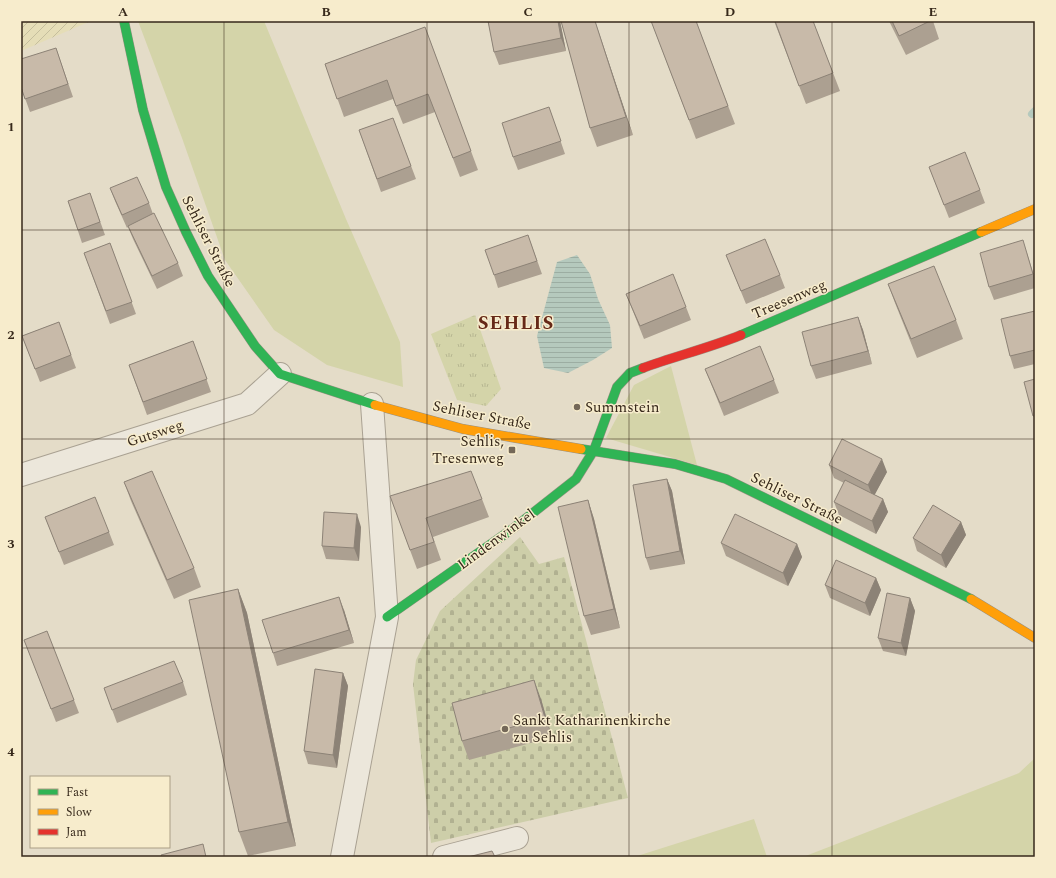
<svg xmlns="http://www.w3.org/2000/svg" width="1056" height="878" font-family="Spectral,serif">
<defs>
<pattern id="farmland-furrows" width="10" height="10" patternUnits="userSpaceOnUse"><rect width="10" height="10" fill="#e5ddb7"/><path d="M-1 1l2-2M0 10L10 0M9 11l2-2" fill="none" stroke="#c5be9d"/></pattern>
<pattern id="cemetery-stones" width="16" height="16" patternUnits="userSpaceOnUse"><rect width="16" height="16" fill="#cdcea9"/><path d="M2 7V4a2 2 0 0 1 4 0v3zM10 15v-3a2 2 0 0 1 4 0v3z" fill="#b1b191"/></pattern>
<pattern id="park-tufts" width="24" height="20" patternUnits="userSpaceOnUse"><rect width="24" height="20" fill="#d4d4a9"/><path d="M3 7l-1-3M5 7V3M7 7l1-3M15 17l-1-3M17 17v-4M19 17l1-3" fill="none" stroke="#b7b691"/></pattern>
<pattern id="water-rules" width="6" height="5" patternUnits="userSpaceOnUse"><rect width="6" height="5" fill="#b5c9bd"/><path d="M0 2.5h6" fill="none" stroke="#9cada2"/></pattern>
</defs>
<rect width="100%" height="100%" fill="#e4dcc8"/>
<path fill="url(#farmland-furrows)" d="M 21,21 L 91,21 L 21,51 Z"/>
<path fill="#d4d4a9" d="M 138,21 L 264,21 L 346,219 L 400,342 L 403,387 L 327,365 L 274,330 L 225,260 L 182,138 Z
M 671,366 L 697,465 L 606,438 L 634,385 Z
M 1035,758 L 1035,857 L 803,857 L 1019,773 Z
M 754,819 L 767,857 L 634,857 Z"/>
<path fill="url(#cemetery-stones)" d="M 520,537 L 539,564 L 564,557 L 628,798 L 431,843 L 413,684 L 416,660 L 440,611 Z"/>
<path fill="url(#park-tufts)" d="M 475,315 L 501,389 L 486,406 L 457,400 L 431,334 Z"/>
<path fill="url(#water-rules)" d="M 577,255 L 590,274 L 598,299 L 610,325 L 612,348 L 593,360 L 568,373 L 544,368 L 537,336 L 557,262 Z"/>
<g fill="none" stroke-linecap="round" stroke-linejoin="round">
<path stroke="#b5c9bd" stroke-width="8" d="M 1032,114 L 1035,111"/>
<defs>
<path id="street" d="M 21,475 L 247,404 L 280,374
M 342,857 L 387,617 L 372,404
M 444,857 L 517,838"/>
<path id="fast" d="M 124,21 L 143,110 L 166,187 L 186,232 L 208,276 L 255,346 L 280,374 L 375,405
M 741,335 L 981,232
M 581,449 L 675,464 L 726,479 L 971,599
M 387,617 L 515,527 L 576,479 L 594,450 L 617,387 L 630,373 L 643,368"/>
<path id="slow" d="M 981,232 L 1035,209
M 375,405 L 463,429 L 581,449
M 971,599 L 1035,638"/>
<path id="jam" d="M 643,368 C 676,356 709,348 741,335"/>
</defs>
<use href="#street" stroke="#a9a192" stroke-width="24"/>
<use href="#fast" stroke="#989082" stroke-width="10"/>
<use href="#slow" stroke="#989082" stroke-width="10"/>
<use href="#jam" stroke="#989082" stroke-width="10"/>
<use href="#street" stroke="#ece7db" stroke-width="22"/>
<use href="#fast" stroke="#30b455" stroke-width="9"/>
<use href="#slow" stroke="#ff9f0a" stroke-width="9"/>
<use href="#jam" stroke="#e5322d" stroke-width="9"/>
</g>
<path fill="#aca091" d="M 488,21 L 560,21 L 566,51 L 499,65 L 494,52 Z
M 561,21 L 595,21 L 633,135 L 597,147 L 590,128 Z
M 651,21 L 696,21 L 735,124 L 696,139 Z
M 774,21 L 813,21 L 840,91 L 806,104 Z
M 889,21 L 933,21 L 939,39 L 906,55 Z
M 425,27 L 478,170 L 460,177 L 435,112 L 403,124 L 393,99 L 344,117 L 325,64 Z
M 56,48 L 73,97 L 30,112 L 21,87 Z
M 549,107 L 565,154 L 518,170 L 513,157 Z
M 393,118 L 416,179 L 381,192 L 359,130 Z
M 929,167 L 980,190 L 985,203 L 949,218 Z
M 110,188 L 149,203 L 153,214 L 178,263 L 183,276 L 157,289 L 133,239 L 128,227 L 127,228 L 115,201 Z
M 90,193 L 105,235 L 82,243 L 68,201 Z
M 528,235 L 542,274 L 498,288 L 494,275 Z
M 110,243 L 136,314 L 110,324 L 84,253 Z
M 1027,253 L 1035,279 L 1035,288 L 994,300 L 989,287 Z
M 726,255 L 780,275 L 785,288 L 746,304 Z
M 888,284 L 956,320 L 963,339 L 917,358 L 895,303 Z
M 626,294 L 686,307 L 691,320 L 644,339 Z
M 1035,311 L 1035,364 L 1014,369 L 1010,356 Z
M 858,317 L 863,330 L 872,364 L 816,379 L 811,366 Z
M 59,322 L 76,368 L 40,382 L 22,336 Z
M 193,341 L 211,392 L 147,415 L 129,365 Z
M 705,369 L 774,380 L 779,393 L 724,416 Z
M 829,465 L 887,472 L 874,495 L 883,499 L 888,512 L 876,534 L 839,515 L 834,502 L 844,483 L 834,478 Z
M 667,479 L 672,491 L 685,564 L 650,570 L 646,558 Z
M 124,482 L 194,568 L 201,587 L 174,599 L 131,501 Z
M 390,496 L 482,499 L 489,517 L 433,537 L 441,560 L 417,569 Z
M 588,500 L 594,519 L 620,628 L 591,635 L 584,616 Z
M 45,517 L 109,532 L 114,545 L 64,565 Z
M 961,522 L 966,535 L 946,568 L 917,551 L 913,538 Z
M 361,527 L 359,561 L 326,559 L 322,546 Z
M 721,543 L 797,544 L 802,557 L 788,586 L 726,556 Z
M 876,578 L 881,590 L 870,616 L 830,598 L 825,585 Z
M 238,589 L 247,613 L 296,846 L 248,856 L 239,832 Z
M 910,598 L 915,611 L 906,656 L 883,651 L 878,638 Z
M 344,610 L 354,643 L 277,666 L 273,653 Z
M 24,640 L 74,700 L 79,713 L 56,722 Z
M 343,673 L 348,686 L 337,768 L 308,764 L 304,751 Z
M 183,682 L 187,695 L 117,723 L 104,688 Z
M 541,699 L 552,737 L 469,760 L 462,741 Z"/>
<path fill="#8c8276" d="M 558,21 L 560,21 L 566,51 L 561,38 Z
M 595,21 L 633,135 L 626,117 Z
M 858,317 L 863,330 L 872,364 L 868,351 Z
M 882,459 L 887,472 L 873,498 L 868,485 Z
M 667,479 L 672,491 L 685,564 L 680,551 Z
M 883,499 L 888,512 L 876,534 L 872,521 Z
M 588,500 L 594,519 L 620,628 L 614,609 Z
M 357,514 L 361,527 L 359,561 L 354,548 Z
M 961,522 L 966,535 L 946,568 L 941,555 Z
M 797,544 L 802,557 L 788,586 L 783,573 Z
M 876,578 L 881,590 L 870,616 L 865,603 Z
M 238,589 L 247,613 L 296,846 L 288,822 Z
M 339,597 L 344,610 L 354,643 L 349,630 Z
M 910,598 L 915,611 L 906,656 L 901,643 Z
M 343,673 L 348,686 L 337,768 L 333,755 Z
M 534,680 L 541,699 L 552,737 L 545,718 Z"/>
<path fill="#c8baa9" stroke="#8c8276" d="M 488,21 L 558,21 L 561,38 L 494,52 Z
M 561,21 L 595,21 L 626,117 L 590,128 Z
M 651,21 L 696,21 L 728,106 L 689,120 Z
M 775,21 L 813,21 L 833,73 L 799,86 Z
M 892,21 L 930,21 L 899,36 Z
M 425,27 L 471,151 L 453,158 L 428,94 L 396,106 L 387,80 L 337,99 L 325,64 Z
M 56,48 L 68,84 L 25,99 L 21,87 L 21,59 Z
M 549,107 L 561,141 L 513,157 L 502,123 Z
M 393,118 L 411,166 L 377,179 L 359,130 Z
M 965,152 L 980,190 L 944,205 L 929,167 Z
M 137,177 L 149,203 L 122,215 L 110,188 Z
M 90,193 L 100,222 L 78,230 L 68,201 Z
M 154,213 L 178,263 L 152,276 L 128,226 Z
M 528,235 L 537,261 L 494,275 L 485,250 Z
M 765,239 L 780,275 L 741,291 L 726,255 Z
M 1023,240 L 1033,274 L 989,287 L 980,253 Z
M 110,243 L 132,302 L 106,311 L 84,253 Z
M 934,266 L 956,320 L 911,339 L 888,284 Z
M 673,274 L 686,307 L 640,326 L 626,294 Z
M 1035,311 L 1035,350 L 1010,356 L 1001,319 Z
M 858,317 L 868,351 L 811,366 L 802,332 Z
M 59,322 L 71,355 L 35,369 L 22,336 Z
M 193,341 L 207,379 L 143,402 L 129,365 Z
M 760,346 L 774,380 L 720,403 L 705,369 Z
M 1035,379 L 1035,416 L 1033,416 L 1024,382 Z
M 842,439 L 882,459 L 868,485 L 829,465 Z
M 152,471 L 194,568 L 167,580 L 124,482 Z
M 471,471 L 482,499 L 426,518 L 434,542 L 410,550 L 390,496 Z
M 667,479 L 680,551 L 646,558 L 633,485 Z
M 845,480 L 883,499 L 872,521 L 834,502 Z
M 95,497 L 109,532 L 59,552 L 45,517 Z
M 588,500 L 614,609 L 584,616 L 558,507 Z
M 933,505 L 961,522 L 941,555 L 913,538 Z
M 324,512 L 357,514 L 354,548 L 322,546 Z
M 735,514 L 797,544 L 783,573 L 721,543 Z
M 836,560 L 876,578 L 865,603 L 825,585 Z
M 238,589 L 288,822 L 239,832 L 189,600 Z
M 887,593 L 910,598 L 901,643 L 878,638 Z
M 339,597 L 349,630 L 273,653 L 262,620 Z
M 47,631 L 74,700 L 51,709 L 24,640 Z
M 174,661 L 183,682 L 112,710 L 104,688 Z
M 315,669 L 343,673 L 333,755 L 304,751 Z
M 534,680 L 545,718 L 462,741 L 452,703 Z
M 203,844 L 206,857 L 162,857 L 161,855 Z
M 492,851 L 495,857 L 468,857 Z"/>
<path fill="none" stroke="#37291b" stroke-width="1" stroke-opacity="0.55" d="M 224,21 L 224,857M 427,21 L 427,857M 629,21 L 629,857M 832,21 L 832,857M 21,230 L 1035,230M 21,439 L 1035,439M 21,648 L 1035,648"/>
<g fill="#746858" stroke="#f7eccc" stroke-width="1.5">
<circle cx="577" cy="407" r="4"/>
<rect x="508" y="446" width="8" height="8" rx="2"/>
<circle cx="505" cy="729" r="4"/>
</g>
<g text-anchor="middle" stroke-width="3" stroke-linejoin="round" paint-order="stroke">
<g font-size="15" fill="#37291b" stroke="#f7eccc">
<text transform="translate(209 241) rotate(63)" y="5">Sehliser Straße</text>
<text transform="translate(789 299) rotate(-23)" y="5">Treesenweg</text>
<text transform="translate(482 415) rotate(11)" y="5">Sehliser Straße</text>
<text transform="translate(155 433) rotate(-18)" y="5">Gutsweg</text>
<text transform="translate(797 498) rotate(26)" y="5">Sehliser Straße</text>
<text transform="translate(496 539) rotate(-36)" y="5">Lindenwinkel</text>
</g>
<g font-size="15" fill="#37291b" stroke="#f7eccc" text-anchor="start">
<text x="585" y="412">Summstein</text>
<text x="504" y="446" text-anchor="end">Sehlis,<tspan x="504" dy="17">Tresenweg</tspan></text>
<text x="513" y="725">Sankt Katharinenkirche<tspan x="513" dy="17">zu Sehlis</tspan></text>
</g>
<g font-size="19" font-weight="bold" letter-spacing="1" fill="#662918" stroke="#f7eccc">
<text x="516" y="329">SEHLIS</text>
</g>
</g>
<rect width="1056" height="878" fill="none" stroke="#f7eccc" stroke-width="44"/>
<rect x="30" y="776" width="140" height="72" fill="#f7eccc" stroke="#aa9e85"/>
<rect x="38" y="789" width="20" height="6" fill="#30b455" stroke="#aa9e85"/>
<text x="66" y="796" font-size="12" fill="#37291b">Fast</text>
<rect x="38" y="809" width="20" height="6" fill="#ff9f0a" stroke="#aa9e85"/>
<text x="66" y="816" font-size="12" fill="#37291b">Slow</text>
<rect x="38" y="829" width="20" height="6" fill="#e5322d" stroke="#aa9e85"/>
<text x="66" y="836" font-size="12" fill="#37291b">Jam</text>
<rect x="22" y="22" width="1012" height="834" fill="none" stroke="#37291b" stroke-width="1.5"/>
<g font-size="13" text-anchor="middle" font-weight="bold" fill="#37291b">
<text x="123" y="16">A</text>
<text x="326" y="16">B</text>
<text x="528" y="16">C</text>
<text x="730" y="16">D</text>
<text x="933" y="16">E</text>
<text x="11" y="131">1</text>
<text x="11" y="339">2</text>
<text x="11" y="548">3</text>
<text x="11" y="756">4</text>
</g>
</svg>
